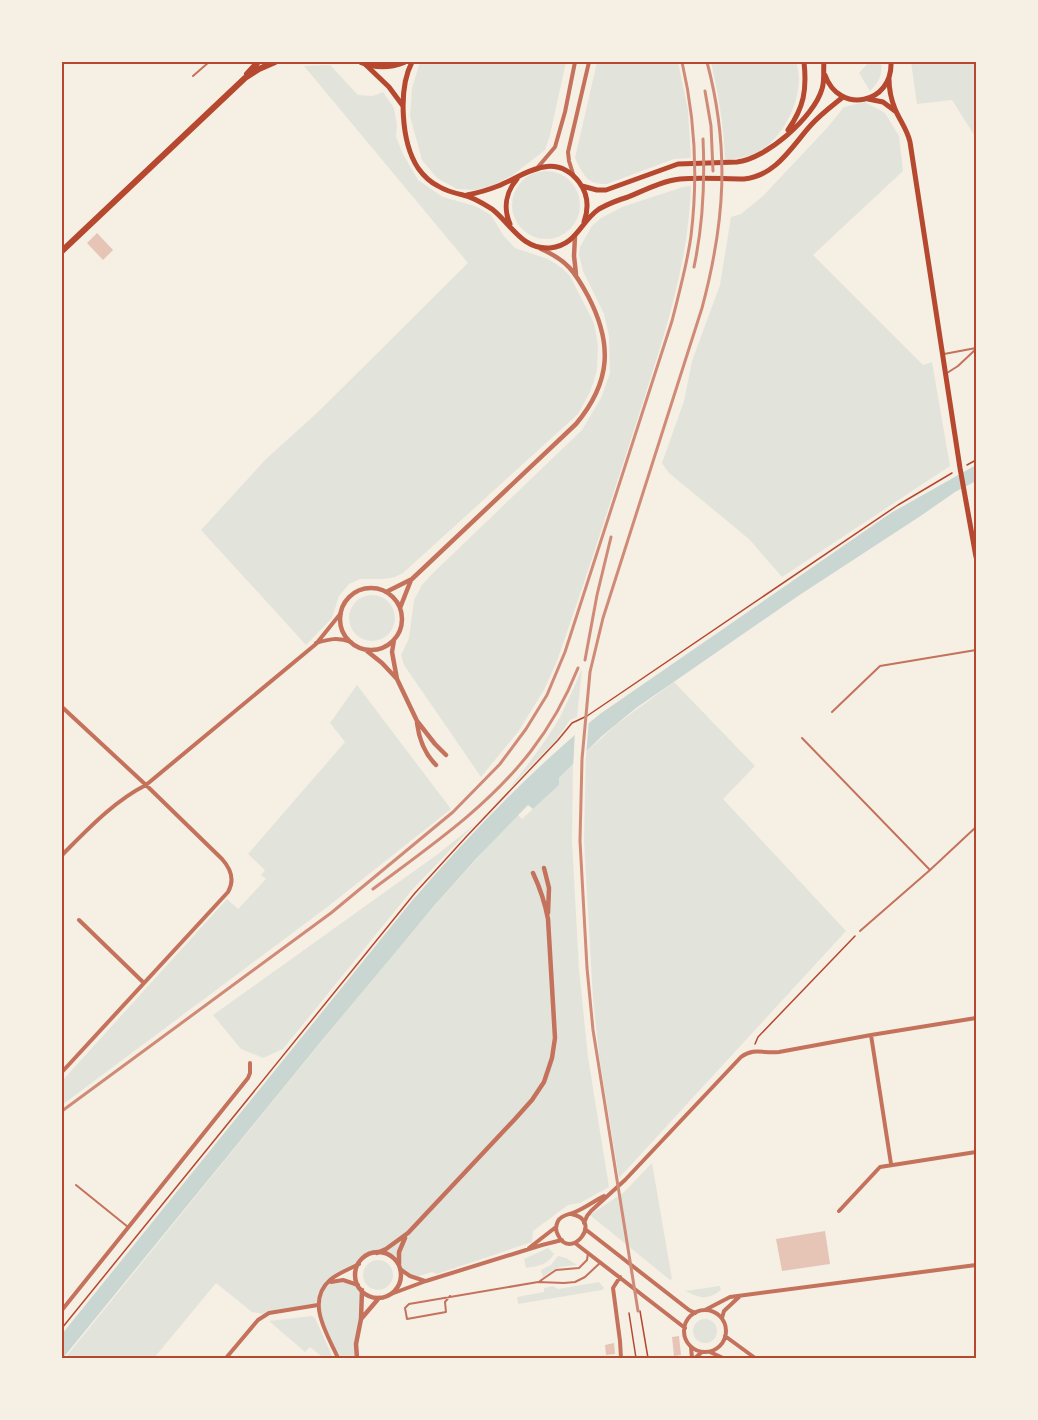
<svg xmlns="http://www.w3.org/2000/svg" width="1038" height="1420" font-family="Roboto,sans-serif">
<rect width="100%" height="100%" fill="#f6efe4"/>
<path fill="#e2e4dc" d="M 420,62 L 566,62 L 550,135 L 545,150 L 513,175 L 494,185 L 475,190 L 457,189 L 437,178 L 422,160 L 410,116 L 412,88 Z
M 597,62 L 678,62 L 688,110 L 691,158 L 674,159 L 607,184 C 586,185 584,175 575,158 Z
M 711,62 L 796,62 C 807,91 785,138 758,152 C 747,157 737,159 725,160 C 724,126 718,94 711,62 Z
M 869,62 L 881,62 C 883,75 879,82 870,91 L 859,73 Z
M 911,62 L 976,62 L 976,138 L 952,100 L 917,104 Z
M 330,65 L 358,95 L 373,96 L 383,92 L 394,108 L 397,125 L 396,137 L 403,154 L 418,180 L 443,197 L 475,206 L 491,215 L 503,235 L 515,248 L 548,259 L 562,268 L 570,276 L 594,323 L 598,346 L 597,369 L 594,381 L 589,394 L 578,414 L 403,573 L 395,577 L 384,579 L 360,579 L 349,584 L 339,596 L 332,618 L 306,645 L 201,530 L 266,459 L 319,411 L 468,263 L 304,66 Z
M 865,102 L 885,113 L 899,136 L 903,171 L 813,255 L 923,365 L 932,362 L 950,466 L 782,577 L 749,539 L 669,473 L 662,463 L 684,401 L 692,361 L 720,285 L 731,217 L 741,214 L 763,196 L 827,128 L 844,107 Z
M512 205a34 34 0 1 1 68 0a34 34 0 1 1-68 0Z
M 691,186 C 688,271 661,344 636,424 C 610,503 585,582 557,661 L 544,690 L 518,732 L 481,777 L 404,665 L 401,655 L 409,638 L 414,600 L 422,585 L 432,574 L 582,430 L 601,398 L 610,373 L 609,336 L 604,314 L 583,271 L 579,254 L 580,247 L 592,226 L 601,218 L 622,207 L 683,187 Z
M349 618a23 23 0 1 1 46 0a23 23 0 1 1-46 0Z
M 582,669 L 577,717 L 570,720 L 557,739 L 507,791 C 526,767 545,743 560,717 C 568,701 575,685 582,669 Z
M 674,682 L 755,766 L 723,799 L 846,931 L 619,1178 L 599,1055 L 593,999 L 584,841 L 586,752 L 617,724 Z
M 357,685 L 451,809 L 326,908 L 62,1105 L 62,1081 L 227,899 L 238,909 L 266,879 L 261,875 L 265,870 L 248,854 L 345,742 L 330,723 Z
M 573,765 L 572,841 L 579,969 L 588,1057 L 609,1187 L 580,1203 L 568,1205 L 533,1231 L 532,1242 L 437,1274 L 432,1272 L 416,1277 L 400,1269 L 395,1259 L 376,1251 L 355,1266 L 329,1281 L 340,1280 L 358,1285 L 362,1290 L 357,1358 L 338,1358 L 320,1319 L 318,1305 L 263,1314 L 252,1312 L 216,1283 L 154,1358 L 65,1358 C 137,1269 209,1180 282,1090 C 358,996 434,902 518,815 L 522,819 L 559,785 L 559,778 Z
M 474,825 L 412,890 L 283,1049 L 263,1058 L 241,1049 L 213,1015 L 438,854 Z
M 652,1163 L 672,1279 L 670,1280 L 590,1215 L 624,1192 Z
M 548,1248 L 554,1254 C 547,1265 539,1266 526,1268 L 524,1259 Z
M 558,1256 L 566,1258 L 577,1265 C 559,1267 558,1266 543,1277 L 541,1270 L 551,1265 Z
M363 1275a15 15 0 1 1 30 0a15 15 0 1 1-30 0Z
M 599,1282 L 604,1288 L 602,1290 L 518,1304 L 517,1297 L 544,1292 L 544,1288 L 553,1286 L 558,1289 Z
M 720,1286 L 721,1290 C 707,1301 700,1298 685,1291 Z
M 312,1316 L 315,1318 L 333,1358 L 318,1358 L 320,1355 L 310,1347 L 305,1352 L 269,1321 Z
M693 1331a12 12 0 1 1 24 0a12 12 0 1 1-24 0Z"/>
<path fill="#c9d6d2" d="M 976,465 L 976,481 L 955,492 L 922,515 L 798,596 L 636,708 L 602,736 L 559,778 L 559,785 L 533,809 L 528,805 L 475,860 L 434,906 L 323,1039 L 63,1358 L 62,1358 L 62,1334 L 411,902 C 469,835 531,770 600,714 L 891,513 Z"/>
<path fill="#f6efe4" d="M 589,719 L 586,757 L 573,769 L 575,730 Z"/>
<path fill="#e6c5b7" d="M 97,233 L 113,250 L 103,260 L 87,243 Z
M 825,1231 L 830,1264 L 782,1271 L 776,1239 Z
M 679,1336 L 681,1355 L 674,1356 L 672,1337 Z
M 614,1343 L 615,1354 L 606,1355 L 605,1345 Z"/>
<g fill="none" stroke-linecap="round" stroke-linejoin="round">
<path stroke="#b5482f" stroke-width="1.5" d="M 967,465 L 976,460
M 755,1044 L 758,1037 L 855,936
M 640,1311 L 648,1358
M 629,1313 L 636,1358
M 62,1328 L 415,893 L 466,837 L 558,740 L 572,723 L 587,716 L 898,505 L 952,473"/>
<path stroke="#c5725c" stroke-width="2" d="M 193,76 L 209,62
M 944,354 L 976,348
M 947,373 L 958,366 L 976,349
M 832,712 L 880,666 L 976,650
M 802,738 L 930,870
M 860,931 L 930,870 L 976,827
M 76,1185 L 128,1227
M 540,1281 L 556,1270 L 579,1268 L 587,1260 L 588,1253
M 450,1296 L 445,1302 L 446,1312 L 407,1319 L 405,1308 L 409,1304 L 538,1282 L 564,1283 L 575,1282 L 585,1277 L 601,1262"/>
<path stroke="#c5725c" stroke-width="4" d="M 538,167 L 555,147 L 565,112 L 575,62
M 574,177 L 569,161 L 568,152 L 589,62
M 316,643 C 329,639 338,637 351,642
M 62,707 L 146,785 L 222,859 C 231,869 235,880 228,892 L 62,1072
M 62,855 C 87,830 114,801 146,785 L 316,644 L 341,613
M 79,920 L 144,983
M 871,1035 L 891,1164
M 839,1211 L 880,1167 L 976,1152
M 571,1214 C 605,1220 570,1262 558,1235 C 555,1230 556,1225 558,1221 C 562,1214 569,1215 575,1212 C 585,1208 594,1201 604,1196
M 584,1223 L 587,1216 L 591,1211 L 625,1180 L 741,1057 C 754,1047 764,1054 779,1052 L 871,1035 L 976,1018
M 585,1229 L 689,1310 L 695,1313
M 575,1243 L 685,1328
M 529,1248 L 556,1227
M 400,1269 L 410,1276 L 425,1281
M 620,1277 L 613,1288 L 620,1341 L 621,1358
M 331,1282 L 343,1280 L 358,1285
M 391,1294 L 426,1281 L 542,1245 L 562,1240
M 62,1310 L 248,1078 L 250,1073 L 250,1063
M 705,1310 L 730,1297 L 976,1265
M684 1331a21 21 0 1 1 42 0a21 21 0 1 1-42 0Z
M 722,1318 L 724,1311 L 739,1297
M 725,1336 L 755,1358
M 691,1347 L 692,1358
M 710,1352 L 723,1358
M 226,1358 L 258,1320 L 269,1313 L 318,1305
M 338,1358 C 328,1335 305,1302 330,1280 C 338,1273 350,1269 359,1264
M 695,1358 L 702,1352"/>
<path stroke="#c5725c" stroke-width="4.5" d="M 575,236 L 574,256 L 576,274
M340 619a31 31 0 1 1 62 0a31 31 0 1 1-62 0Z
M 386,592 L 412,579 L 576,424 C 611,382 613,344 588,296 C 575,272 567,260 541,249
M 400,608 L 411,580
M 394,640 L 392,652 L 397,679
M 367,651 L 382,663 L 397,679 L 417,721 L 435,744 L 446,755
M 417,723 C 419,739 425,754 436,765
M 544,868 L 549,888 L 548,913
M355 1275a23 23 0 1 1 46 0a23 23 0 1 1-46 0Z
M 377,1253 L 386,1249 L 408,1233 L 515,1119 L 532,1100 L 544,1082 L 552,1058 L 555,1038 L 548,919 C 545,903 540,888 533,873
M 399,1264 L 399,1252 L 405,1238
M 361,1319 L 379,1298
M 357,1358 L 356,1344 L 361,1319 L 362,1290"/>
<path stroke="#b5482f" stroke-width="5" d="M 412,62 C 398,89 401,142 418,168 C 423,175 430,182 438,186 C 446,191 454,193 463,195 C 473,197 484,204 492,209 C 511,224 522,250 550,248 C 577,245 580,222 599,209 C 608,204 618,200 628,197 C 645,190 662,181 680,179 C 701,177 723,179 744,179 C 776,176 792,146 811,125 C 821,114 832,106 843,97
M 366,65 L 389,87 L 403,106
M 825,75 C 839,115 893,104 891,62
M 889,79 C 889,90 891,99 895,109 C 900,121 907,129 910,142 L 960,468 L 976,557
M 868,99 L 883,102 L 895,111
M 788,130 C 804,107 807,90 804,62
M 582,186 L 597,190 L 606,190 L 678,164 L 737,162 C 766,159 814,117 822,89 C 825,80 823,71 824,62
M 467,195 C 477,193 488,190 498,186 C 525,175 554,150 579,182 C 588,194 589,208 584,222
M 510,224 C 503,208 506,192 517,179"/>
<path stroke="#b5482f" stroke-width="6" d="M 361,62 C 376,68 389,68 404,62
M 247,74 L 258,62
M 62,251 L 245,78 L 259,69 L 275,62"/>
<path stroke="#cf8b77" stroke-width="3" d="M 705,91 L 711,126 L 713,171
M 694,267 C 703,225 705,182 703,139
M 585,660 L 597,595 L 611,537
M 373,889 C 429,847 488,807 531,751 C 551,725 566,698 578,668
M 62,1111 L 331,913 L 453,812 L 500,764 L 526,729 L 547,695 L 565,652 L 672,321 C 679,293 687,265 691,236 C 698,178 695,118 682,62
M 638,1311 L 593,1030 L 587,968 L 580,841 L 582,759 L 590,672 L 603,618 L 702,308 C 725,222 730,149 707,62"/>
</g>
<rect width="1038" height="1420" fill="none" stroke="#f6efe4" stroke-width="126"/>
<rect x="63" y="63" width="912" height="1294" fill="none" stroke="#b5482f" stroke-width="2"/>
</svg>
